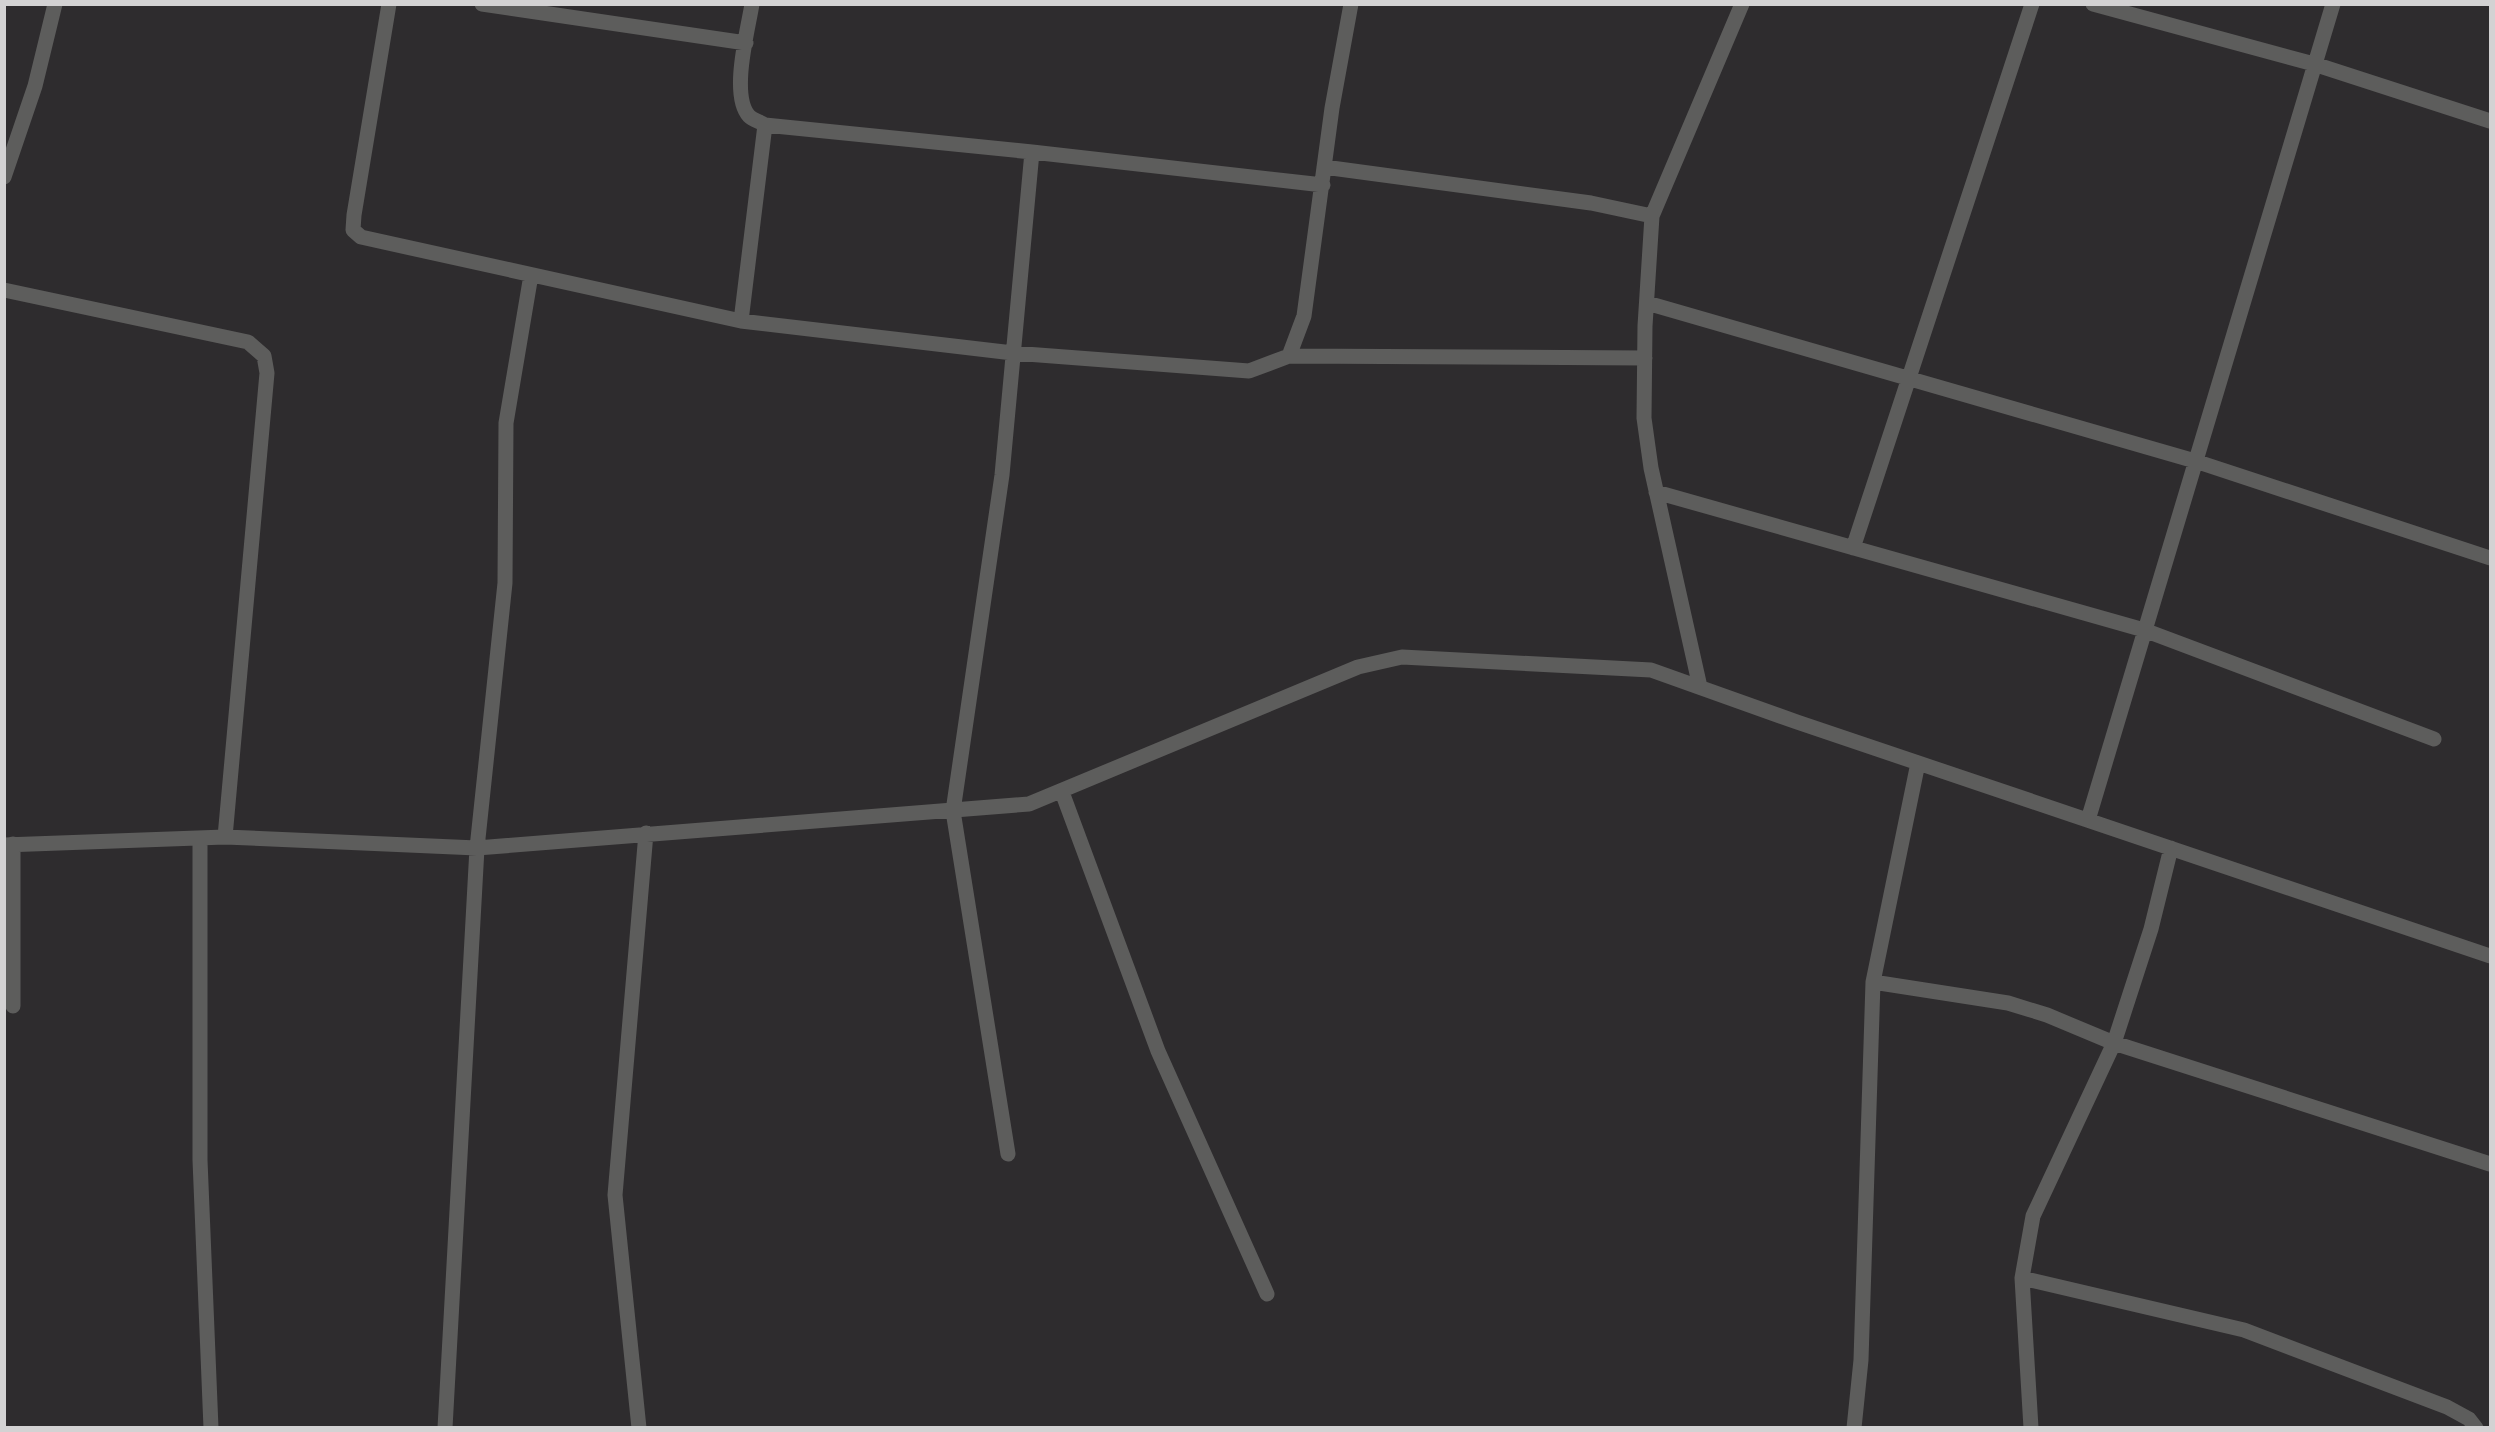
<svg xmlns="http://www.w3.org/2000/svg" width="2495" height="1432" font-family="'Fira Sans Condensed',sans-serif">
<rect width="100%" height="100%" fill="#2e2c2e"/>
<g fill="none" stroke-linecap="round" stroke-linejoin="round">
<path stroke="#5d5d5c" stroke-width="15" d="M 389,4 L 354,215 L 353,230 L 361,237 L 741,321 L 1013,353 L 1249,371 L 1289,356 L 1304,316 L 1332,108 L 1351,4
M 482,4 L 746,43
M 752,4 C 748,30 730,95 749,116 C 753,120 761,122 765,125 L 1032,152
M 2093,4 L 2314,64 L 2490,121
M 1324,167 L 1591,203 L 1652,216 L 1645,326 L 1644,418 L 1651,468 L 1700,687
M 4,177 L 35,86 L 55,4
M 1652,216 L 1742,4
M 4,290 L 248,342 L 264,356 L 267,373 L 225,837
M 1647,303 L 2195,461 L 2490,558
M 741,321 L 765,125
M 1289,356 L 1645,358
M 1656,492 L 2144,630 L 2434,739
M 1853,548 L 2032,4
M 1062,792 L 1158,1051 L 1267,1294
M 2088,820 L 2333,4
M 200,838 L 200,1160 L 211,1428
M 13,844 L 13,1006
M 4,845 L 225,837 L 477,848 L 1029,804 L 1358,667 L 1402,657 L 1651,670 L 1797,722 L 2490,956
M 1873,982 L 2008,1003 L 2047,1015 L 2114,1043 L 2490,1164
M 1008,1154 L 953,811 L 1002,475 L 1032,152 L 1323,185
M 2022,1278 L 2244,1330 L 2447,1407 L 2469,1419 L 2476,1428
M 445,1428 L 477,848 L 505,583 L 506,423 L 531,275
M 639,1428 L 615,1195 L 646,833
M 1854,1428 L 1861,1360 L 1873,982 L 1918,763
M 2031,1428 L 2022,1278 L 2033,1216 L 2114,1043 L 2151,929 L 2171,848"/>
</g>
<rect width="2495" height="1432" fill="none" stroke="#d3d2d3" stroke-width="12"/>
</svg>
